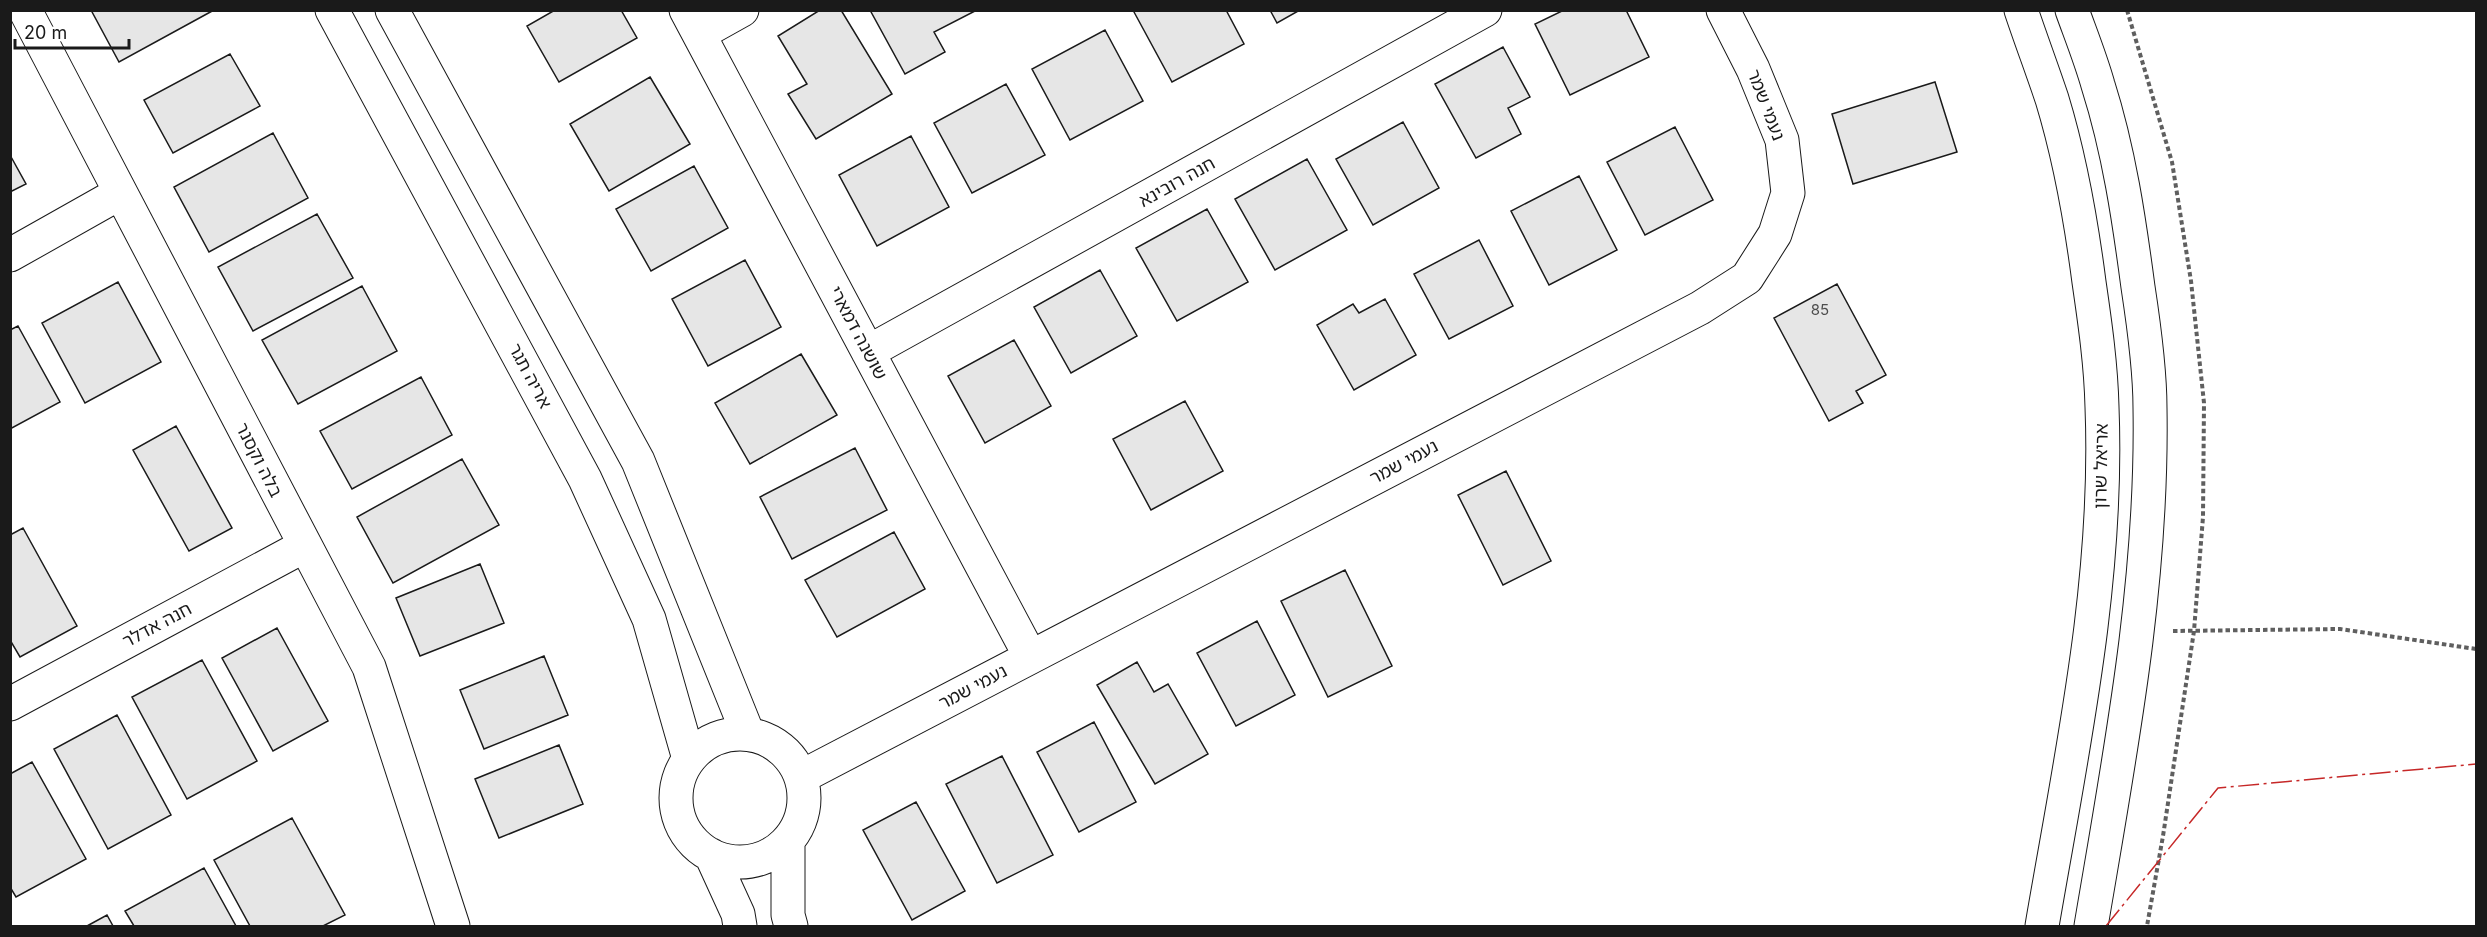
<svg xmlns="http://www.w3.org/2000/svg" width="2487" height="937" font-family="Inter,'Noto Sans Hebrew',sans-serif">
<rect width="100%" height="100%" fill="#fff"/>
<path fill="#e6e6e6" stroke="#1a1a1a" stroke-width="1.5" d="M 91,10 L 214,10 L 119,62 Z
M 555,10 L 621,10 L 637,38 L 559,82 L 527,26 Z
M 820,10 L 841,10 L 892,94 L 816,139 L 788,94 L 807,84 L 778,36 Z
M 870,10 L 975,10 L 975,11 L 934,32 L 945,52 L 905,74 Z
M 1136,10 L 1226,10 L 1244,44 L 1172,82 L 1134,12 Z
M 1270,10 L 1300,10 L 1277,23 Z
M 1564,10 L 1626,10 L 1649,57 L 1570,95 L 1535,24 Z
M 1105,30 L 1143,101 L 1070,140 L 1032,69 Z
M 1503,47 L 1530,97 L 1508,108 L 1521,134 L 1476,158 L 1435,84 Z
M 230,54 L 260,106 L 173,153 L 144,100 Z
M 650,77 L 690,144 L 609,191 L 570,124 Z
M 1935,82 L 1957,152 L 1853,184 L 1832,114 Z
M 1006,84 L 1045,155 L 972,193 L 934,123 Z
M 1403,122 L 1439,188 L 1373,225 L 1336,159 Z
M 1675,127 L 1713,200 L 1645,235 L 1607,162 Z
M 273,133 L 308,198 L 209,252 L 174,187 Z
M 911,136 L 949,207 L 877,246 L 839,175 Z
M 10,155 L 26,184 L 10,192 Z
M 1307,159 L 1347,230 L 1275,270 L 1235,199 Z
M 694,166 L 728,228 L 651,271 L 616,209 Z
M 1579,176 L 1617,250 L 1549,285 L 1511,211 Z
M 1207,209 L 1248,282 L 1177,321 L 1136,248 Z
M 317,214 L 353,278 L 253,331 L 218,267 Z
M 1479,240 L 1513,306 L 1449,339 L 1414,274 Z
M 745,260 L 781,327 L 708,366 L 672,299 Z
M 1100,270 L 1137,336 L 1071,373 L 1034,307 Z
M 118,282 L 161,362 L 85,403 L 42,323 Z
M 1837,284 L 1886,375 L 1856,391 L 1863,403 L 1829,421 L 1774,318 Z
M 362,286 L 397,351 L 298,404 L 262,340 Z
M 1385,299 L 1416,355 L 1354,390 L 1317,325 L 1353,304 L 1359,313 Z
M 18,326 L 60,402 L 10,429 L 10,330 Z
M 1014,340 L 1051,406 L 985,443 L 948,376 Z
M 801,354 L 837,415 L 750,464 L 715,403 Z
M 421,377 L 452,435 L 352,489 L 320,431 Z
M 1185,401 L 1223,471 L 1151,510 L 1113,439 Z
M 176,426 L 232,528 L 189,551 L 133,450 Z
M 855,448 L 887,510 L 792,559 L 760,497 Z
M 462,459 L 499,525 L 393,583 L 357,517 Z
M 1506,471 L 1551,561 L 1503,585 L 1458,495 Z
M 23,528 L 77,626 L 20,657 L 10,640 L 10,535 Z
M 894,532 L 925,589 L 837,637 L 805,580 Z
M 480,564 L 504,623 L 420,656 L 396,598 Z
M 1345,570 L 1392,666 L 1328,697 L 1281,601 Z
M 1257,621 L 1295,695 L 1236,726 L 1197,653 Z
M 277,628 L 328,721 L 273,751 L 222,658 Z
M 544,656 L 568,715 L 484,749 L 460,690 Z
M 202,660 L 257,761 L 187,799 L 132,697 Z
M 1137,662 L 1154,692 L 1168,684 L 1208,754 L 1155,784 L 1097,685 Z
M 117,715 L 171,815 L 108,849 L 54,749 Z
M 1094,722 L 1136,802 L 1079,832 L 1037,752 Z
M 559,745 L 583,804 L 499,838 L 475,779 Z
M 1002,756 L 1053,855 L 997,883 L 946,784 Z
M 32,762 L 86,859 L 16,897 L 10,887 L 10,774 Z
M 916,802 L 965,891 L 912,920 L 863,830 Z
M 292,818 L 345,915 L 323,926 L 250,926 L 214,860 Z
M 204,868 L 236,926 L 134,926 L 125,911 Z
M 107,915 L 113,926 L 87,926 Z"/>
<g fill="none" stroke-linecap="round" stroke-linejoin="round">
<defs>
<path id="minor" d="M 25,10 L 369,667 L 453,926
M 332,10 L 585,479 L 649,619 L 689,759
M 392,10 L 638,461 L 748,734
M 686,10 L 1030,656
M 699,34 L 742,10
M 10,255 L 120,193
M 868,352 L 1485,10
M 10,704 L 304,546
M676 798a64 64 0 1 1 128 0a64 64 0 1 1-128 0Z
M 801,777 L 1700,308 L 1747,278 L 1775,234 L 1788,193 L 1782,140 L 1753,69 L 1723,10
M 788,841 L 788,915 L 791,926
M 711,855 L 738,914 L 740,926"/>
<path id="major" d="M 2021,10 C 2031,40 2042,69 2052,99 C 2070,158 2081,220 2089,282 C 2095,323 2101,365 2102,407 C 2109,582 2071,756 2042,926
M 2072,10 C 2081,35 2091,60 2098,85 C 2119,151 2129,219 2138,287 C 2144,326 2150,368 2150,408 C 2153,583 2120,754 2091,926"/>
</defs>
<use href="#minor" stroke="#1a1a1a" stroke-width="35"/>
<use href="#major" stroke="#1a1a1a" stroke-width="35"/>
<path stroke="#5f5f5f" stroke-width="4" stroke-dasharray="4.5 3" stroke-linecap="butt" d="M 2127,10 L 2172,162 L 2191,281 L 2204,403 L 2203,517 L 2194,631 L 2163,836 L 2147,926
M 2173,631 L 2340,629 L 2476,649"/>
<use href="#minor" stroke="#fff" stroke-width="33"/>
<use href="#major" stroke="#fff" stroke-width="33"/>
<path stroke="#c62828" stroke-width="1.5" stroke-dasharray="21 4.5 3 4.5" stroke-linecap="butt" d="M 2106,926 L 2218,788 L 2476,764"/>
</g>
<g text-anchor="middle" stroke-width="4.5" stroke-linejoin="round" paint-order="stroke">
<g font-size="15" fill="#4d4d4d">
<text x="1820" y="315">85</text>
</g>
<g font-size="18" fill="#1a1a1a" stroke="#fff">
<text transform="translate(1766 105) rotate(69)" y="6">נעמי שמר</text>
<text transform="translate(1177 182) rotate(-29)" y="6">חנה רובינא</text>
<text transform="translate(858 333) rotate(62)" y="6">שושנה דמארי</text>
<text transform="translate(530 376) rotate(62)" y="6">אריה תגר</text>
<text transform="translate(259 460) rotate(63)" y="6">בלה וקסנר</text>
<text transform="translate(1404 462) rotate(-28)" y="6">נעמי שמר</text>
<text transform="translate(2101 466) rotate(-89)" y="6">אריאל שרון</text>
<text transform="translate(157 625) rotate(-28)" y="6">חנה אדלר</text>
<text transform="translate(973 687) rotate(-28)" y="6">נעמי שמר</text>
</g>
</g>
<rect width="2487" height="937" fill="none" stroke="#1a1a1a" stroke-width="24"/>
<path d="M15 39v9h114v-9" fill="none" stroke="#1a1a1a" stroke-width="3"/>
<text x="24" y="39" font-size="18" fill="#1a1a1a" stroke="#ffffff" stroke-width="4.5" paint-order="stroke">20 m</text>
</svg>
